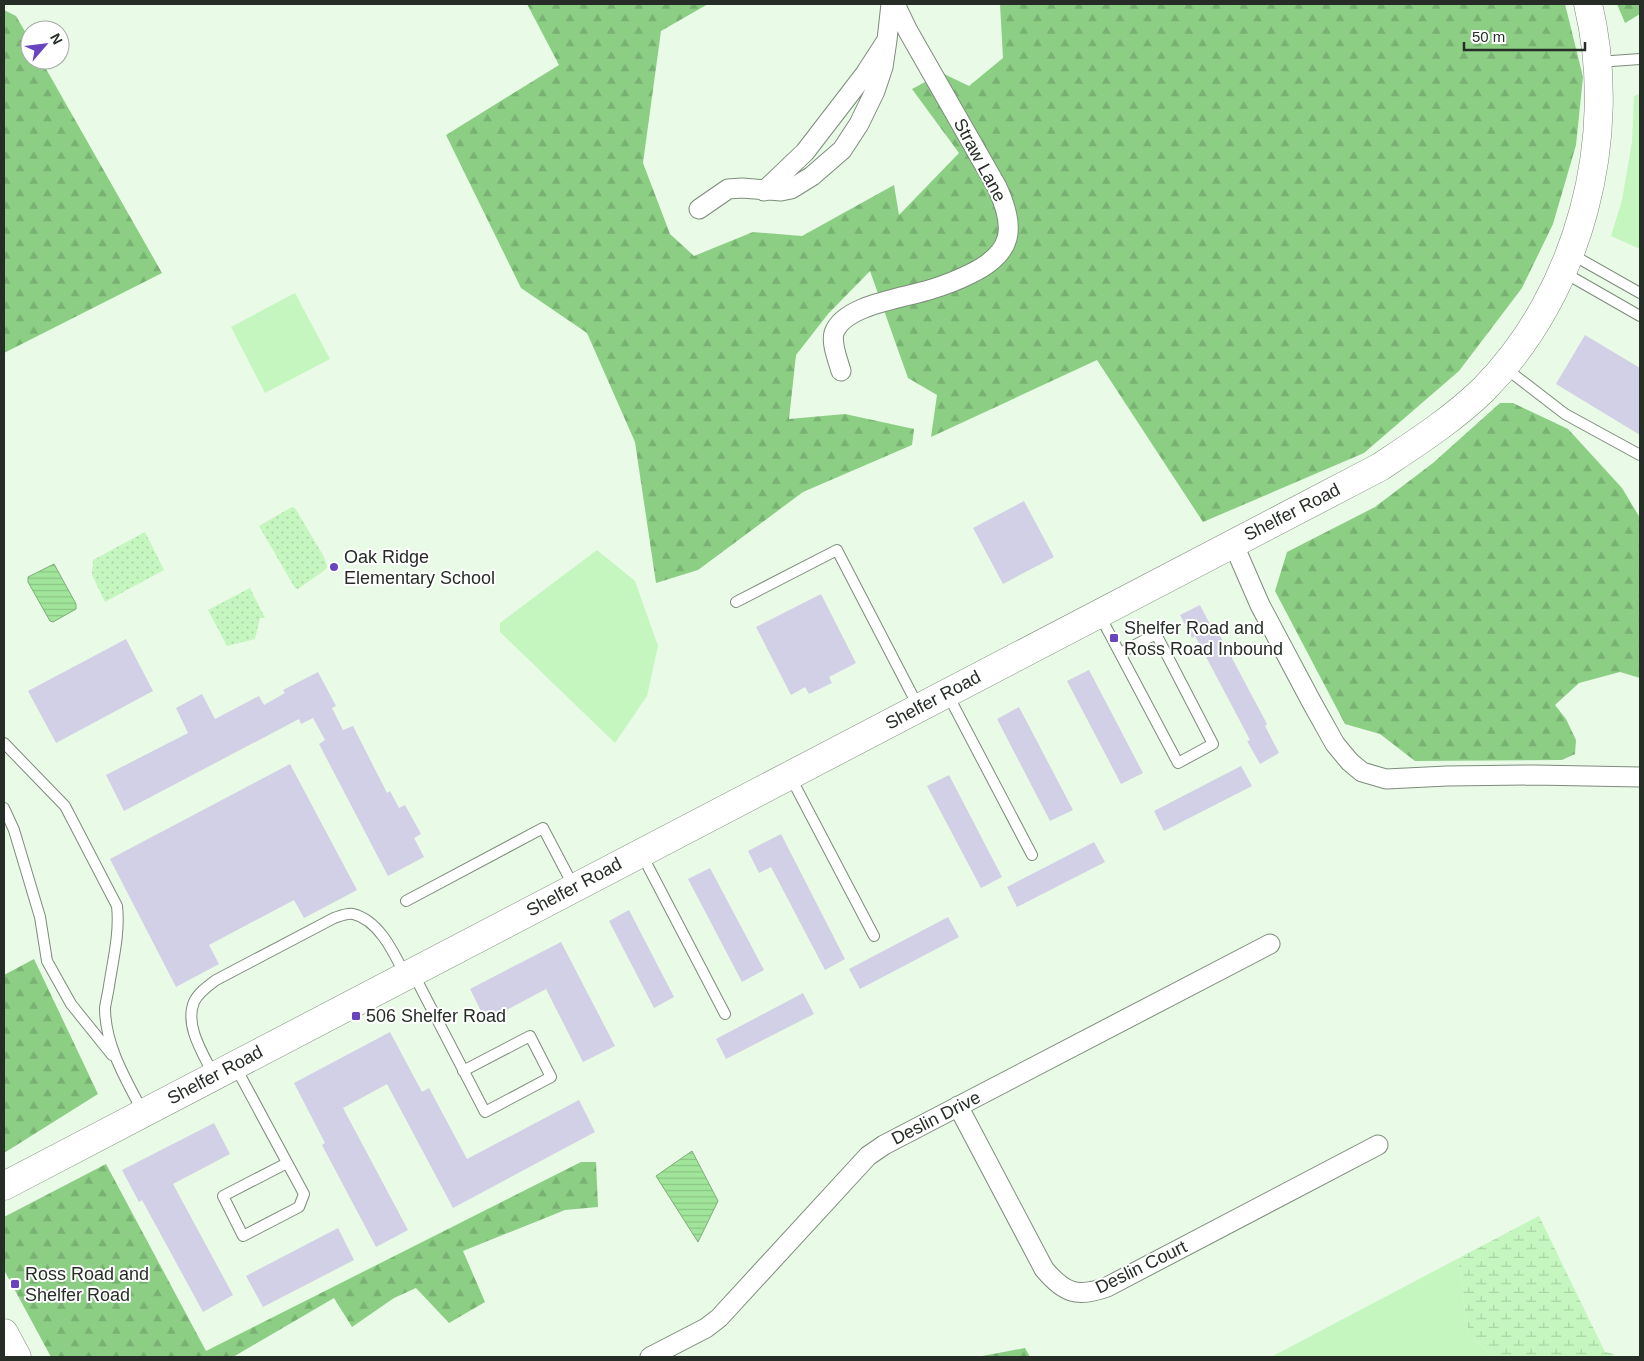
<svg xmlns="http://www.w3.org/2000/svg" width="1644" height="1361" font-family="Helvetica,sans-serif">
<defs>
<pattern id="forest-firs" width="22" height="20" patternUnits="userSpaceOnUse" patternTransform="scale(1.25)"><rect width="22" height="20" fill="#8bce84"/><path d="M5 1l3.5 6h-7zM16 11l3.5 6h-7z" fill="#78b172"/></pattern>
<pattern id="wetland-marsh" width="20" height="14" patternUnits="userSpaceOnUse" patternTransform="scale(1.25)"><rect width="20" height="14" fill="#c5f6bf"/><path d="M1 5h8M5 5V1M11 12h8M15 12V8" fill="none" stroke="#a9d3a4"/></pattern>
<pattern id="park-dots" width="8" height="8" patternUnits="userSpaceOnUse" patternTransform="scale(1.25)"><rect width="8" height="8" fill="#c5f6bf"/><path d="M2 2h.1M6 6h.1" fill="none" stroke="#a9d3a4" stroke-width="1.8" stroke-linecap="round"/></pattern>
<pattern id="water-rules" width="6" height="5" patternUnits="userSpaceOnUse" patternTransform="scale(1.25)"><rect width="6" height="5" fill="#a1e59a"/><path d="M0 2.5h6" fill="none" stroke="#8ac585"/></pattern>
</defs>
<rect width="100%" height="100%" fill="#e9fae7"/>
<path fill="#c5f6bf" d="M 1640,94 L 1640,249 L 1611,236 L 1622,200 L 1632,142 L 1634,96 Z
M 295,293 L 330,359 L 265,393 L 231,327 Z
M 597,550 L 635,581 L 658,646 L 647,696 L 615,743 L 500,632 L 500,623 Z
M 1457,1259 L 1461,1273 L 1465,1312 L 1469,1334 L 1494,1357 L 1271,1357 Z"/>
<path fill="url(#forest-firs)" d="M 527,4 L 708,4 L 661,31 L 643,163 L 670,234 L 694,256 L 753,232 L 802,236 L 894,185 L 899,215 L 959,153 L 912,89 L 942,73 L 969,86 L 1003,58 L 1000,4 L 1565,4 L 1583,77 L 1576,145 L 1553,224 L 1522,288 L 1459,371 L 1364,453 L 1203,522 L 1097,360 L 931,437 L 937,395 L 908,378 L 870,271 L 828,314 L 796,355 L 789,419 L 845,414 L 914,429 L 912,445 L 803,492 L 698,570 L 656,583 L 635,442 L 587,333 L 521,288 L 446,135 L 559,65 Z
M 1617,4 L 1640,4 L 1640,14 L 1625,23 Z
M 4,10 L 16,16 L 30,40 L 30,60 L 41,60 L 162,273 L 4,353 Z
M 1500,403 L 1513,403 L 1568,429 L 1622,488 L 1640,518 L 1640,678 L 1620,672 L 1579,683 L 1555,705 L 1566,719 L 1576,740 L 1575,754 L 1562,760 L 1415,761 L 1380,734 L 1345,724 L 1275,591 L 1287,552 L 1375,507 L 1433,463 Z
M 34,959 L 98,1094 L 4,1153 L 4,975 Z
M 581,1162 L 596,1162 L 598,1207 L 565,1210 L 463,1251 L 485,1302 L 449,1323 L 416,1288 L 394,1298 L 352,1327 L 334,1298 L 233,1357 L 51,1357 L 4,1270 L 4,1217 L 106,1164 L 206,1351 Z
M 1025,1348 L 1030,1357 L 977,1357 Z"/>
<path fill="url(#wetland-marsh)" d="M 1539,1216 L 1605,1352 L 1615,1354 L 1611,1357 L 1494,1357 L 1469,1334 L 1465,1312 L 1461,1273 L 1457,1259 Z"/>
<path fill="url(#park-dots)" d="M 292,507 L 295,508 L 324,557 L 327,566 L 326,569 L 298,589 L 295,588 L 259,526 Z
M 145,532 L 164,570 L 105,602 L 92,575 L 93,560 Z
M 250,588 L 265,618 L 260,618 L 255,639 L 227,646 L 208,610 Z"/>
<path fill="url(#water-rules)" stroke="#7cae77" d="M 54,564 L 76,604 L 76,609 L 53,622 L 50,621 L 28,582 L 28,577 Z
M 692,1151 L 718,1201 L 698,1242 L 656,1176 Z"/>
<path fill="#d2d0e6" d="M 1585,335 L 1640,368 L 1640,435 L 1556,384 Z
M 1024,501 L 1054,557 L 1003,584 L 973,528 Z
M 821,594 L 856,663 L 829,677 L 832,683 L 809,694 L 805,687 L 791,695 L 756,627 Z
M 1200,605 L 1214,632 L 1217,630 L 1267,724 L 1265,726 L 1279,753 L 1260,764 L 1247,741 L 1250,740 L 1195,636 L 1192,638 L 1180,615 Z
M 126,639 L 153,691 L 56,743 L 28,691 Z
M 1089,670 L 1143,773 L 1121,784 L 1067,681 Z
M 318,672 L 336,706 L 332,708 L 343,730 L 353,726 L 387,793 L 390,791 L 399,808 L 405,805 L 421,834 L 414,838 L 424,857 L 388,876 L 319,744 L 325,740 L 313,718 L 301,724 L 299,719 L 124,811 L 106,775 L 188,733 L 176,708 L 202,694 L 215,719 L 259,696 L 264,705 L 285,693 L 283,690 Z
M 1019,707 L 1073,810 L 1050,821 L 997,719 Z
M 290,764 L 357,890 L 304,918 L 294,900 L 209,945 L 219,964 L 176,987 L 110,859 Z
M 1241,766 L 1252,786 L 1164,831 L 1154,811 Z
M 949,775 L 1002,877 L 981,888 L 927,786 Z
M 781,834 L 845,959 L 825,970 L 771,867 L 759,873 L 748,851 Z
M 1094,842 L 1105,862 L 1017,907 L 1007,887 Z
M 710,868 L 764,970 L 742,982 L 688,879 Z
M 629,910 L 674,997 L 654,1008 L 609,921 Z
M 948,917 L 959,937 L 860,989 L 849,969 Z
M 561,942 L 615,1046 L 583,1062 L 546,989 L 486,1021 L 470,989 Z
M 803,993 L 814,1014 L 726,1059 L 716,1039 Z
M 390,1032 L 422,1092 L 429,1088 L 467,1159 L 579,1100 L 595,1132 L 453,1208 L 387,1084 L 343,1108 L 408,1230 L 376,1247 L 322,1145 L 325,1143 L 294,1083 Z
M 214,1123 L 230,1154 L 173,1184 L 233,1295 L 203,1312 L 142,1200 L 139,1202 L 122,1170 Z
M 338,1228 L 354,1260 L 263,1307 L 246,1276 Z"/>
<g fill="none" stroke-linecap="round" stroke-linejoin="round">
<defs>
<path id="lane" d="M 1598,62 L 1640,59
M 1571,254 L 1640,293
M 1563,272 L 1640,316
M 1504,367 L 1565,414 L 1640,455
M 736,602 L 837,550 L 918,706
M 1099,614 L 1178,763 L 1213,744 L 1156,634 L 1120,653
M 948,695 L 1032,855
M 4,743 L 65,806 L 117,906 C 120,932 113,960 109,986 C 108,993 106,1001 105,1008 C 105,1045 126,1080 143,1112
M 790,776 L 874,936
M 4,808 L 14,830 L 40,917 L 47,961 L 71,1004 L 112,1055
M 641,853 L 725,1014
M 406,901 L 543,828 L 574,887
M 413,973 L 485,1112 L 551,1077 L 530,1036 L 463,1071
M 235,1066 L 304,1194 L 299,1207 L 243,1236 L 223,1196 L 287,1163
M 214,1076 C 204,1055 184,1026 194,1002 C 198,993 208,986 216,980 L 334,918 C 340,916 347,913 353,914 C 379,920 394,953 405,975"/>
<path id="street" d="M 764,191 L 805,152 L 865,74 L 887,40 L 891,4
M 699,209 L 728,189 L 742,188 L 781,191 L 791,189 L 812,176 L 842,150 L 859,124 L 875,91 L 883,67 L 887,40
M 841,371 C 838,360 831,344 834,333 C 844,304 906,298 932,289 C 945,285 958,280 970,274 C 1014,253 1016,228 997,187 L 908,31 L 895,4
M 1233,543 L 1260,605 L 1311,701 L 1335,744 L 1350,762 L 1362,772 L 1386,779 L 1447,776 L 1535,775 L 1640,777
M 958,1106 L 1044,1269 C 1064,1293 1077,1298 1107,1287 L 1378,1145
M 650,1357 L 706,1328 L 719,1318 L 868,1156 L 884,1145 L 1270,944"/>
<path id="secondary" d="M 4,1186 L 1380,467 C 1416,443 1452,420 1483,390 C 1580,292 1620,137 1588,4
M 4,1333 L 17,1357"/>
</defs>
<use href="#lane" stroke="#7d8c7b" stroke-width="12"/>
<use href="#street" stroke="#7d8c7b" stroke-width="21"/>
<use href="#secondary" stroke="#7d8c7b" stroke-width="29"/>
<use href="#lane" stroke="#fff" stroke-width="10"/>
<use href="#street" stroke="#fff" stroke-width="19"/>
<use href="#secondary" stroke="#fff" stroke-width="28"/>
</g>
<g fill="#6845be" stroke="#fff" stroke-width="2">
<circle cx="334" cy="567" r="5"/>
<rect x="1109" y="633" width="10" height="10" rx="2.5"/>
<rect x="351" y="1011" width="10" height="10" rx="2.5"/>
<rect x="10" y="1279" width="10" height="10" rx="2.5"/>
</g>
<g text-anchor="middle" stroke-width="4" stroke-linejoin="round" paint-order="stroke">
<g font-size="18" fill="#262d26" stroke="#fff">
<text transform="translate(980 160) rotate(62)" y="6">Straw Lane</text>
<text transform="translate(1292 512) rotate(-27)" y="6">Shelfer Road</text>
<text transform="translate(933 700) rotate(-28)" y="6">Shelfer Road</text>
<text transform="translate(574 887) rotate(-28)" y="6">Shelfer Road</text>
<text transform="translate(215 1075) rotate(-28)" y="6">Shelfer Road</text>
<text transform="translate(936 1118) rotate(-27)" y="6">Deslin Drive</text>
<text transform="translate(1141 1267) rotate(-26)" y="6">Deslin Court</text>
</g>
<g font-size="18" fill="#262d26" stroke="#fff" text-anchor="start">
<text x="344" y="563">Oak Ridge<tspan x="344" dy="21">Elementary School</tspan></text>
<text x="1124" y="634">Shelfer Road and<tspan x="1124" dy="21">Ross Road Inbound</tspan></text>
<text x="366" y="1022">506 Shelfer Road</text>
<text x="25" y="1280">Ross Road and<tspan x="25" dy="21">Shelfer Road</tspan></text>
</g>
</g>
<rect width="1644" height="1361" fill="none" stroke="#262d26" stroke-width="10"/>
<g transform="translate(45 45) rotate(62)"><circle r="24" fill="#ffffff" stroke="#a8aba8"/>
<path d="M0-4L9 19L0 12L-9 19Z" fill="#6845be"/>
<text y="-8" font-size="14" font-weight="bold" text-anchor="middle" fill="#262d26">N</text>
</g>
<path d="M1464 42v8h121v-8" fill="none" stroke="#262d26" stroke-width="2.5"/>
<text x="1472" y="42" font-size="15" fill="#262d26" stroke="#ffffff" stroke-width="4" paint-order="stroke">50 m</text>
</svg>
